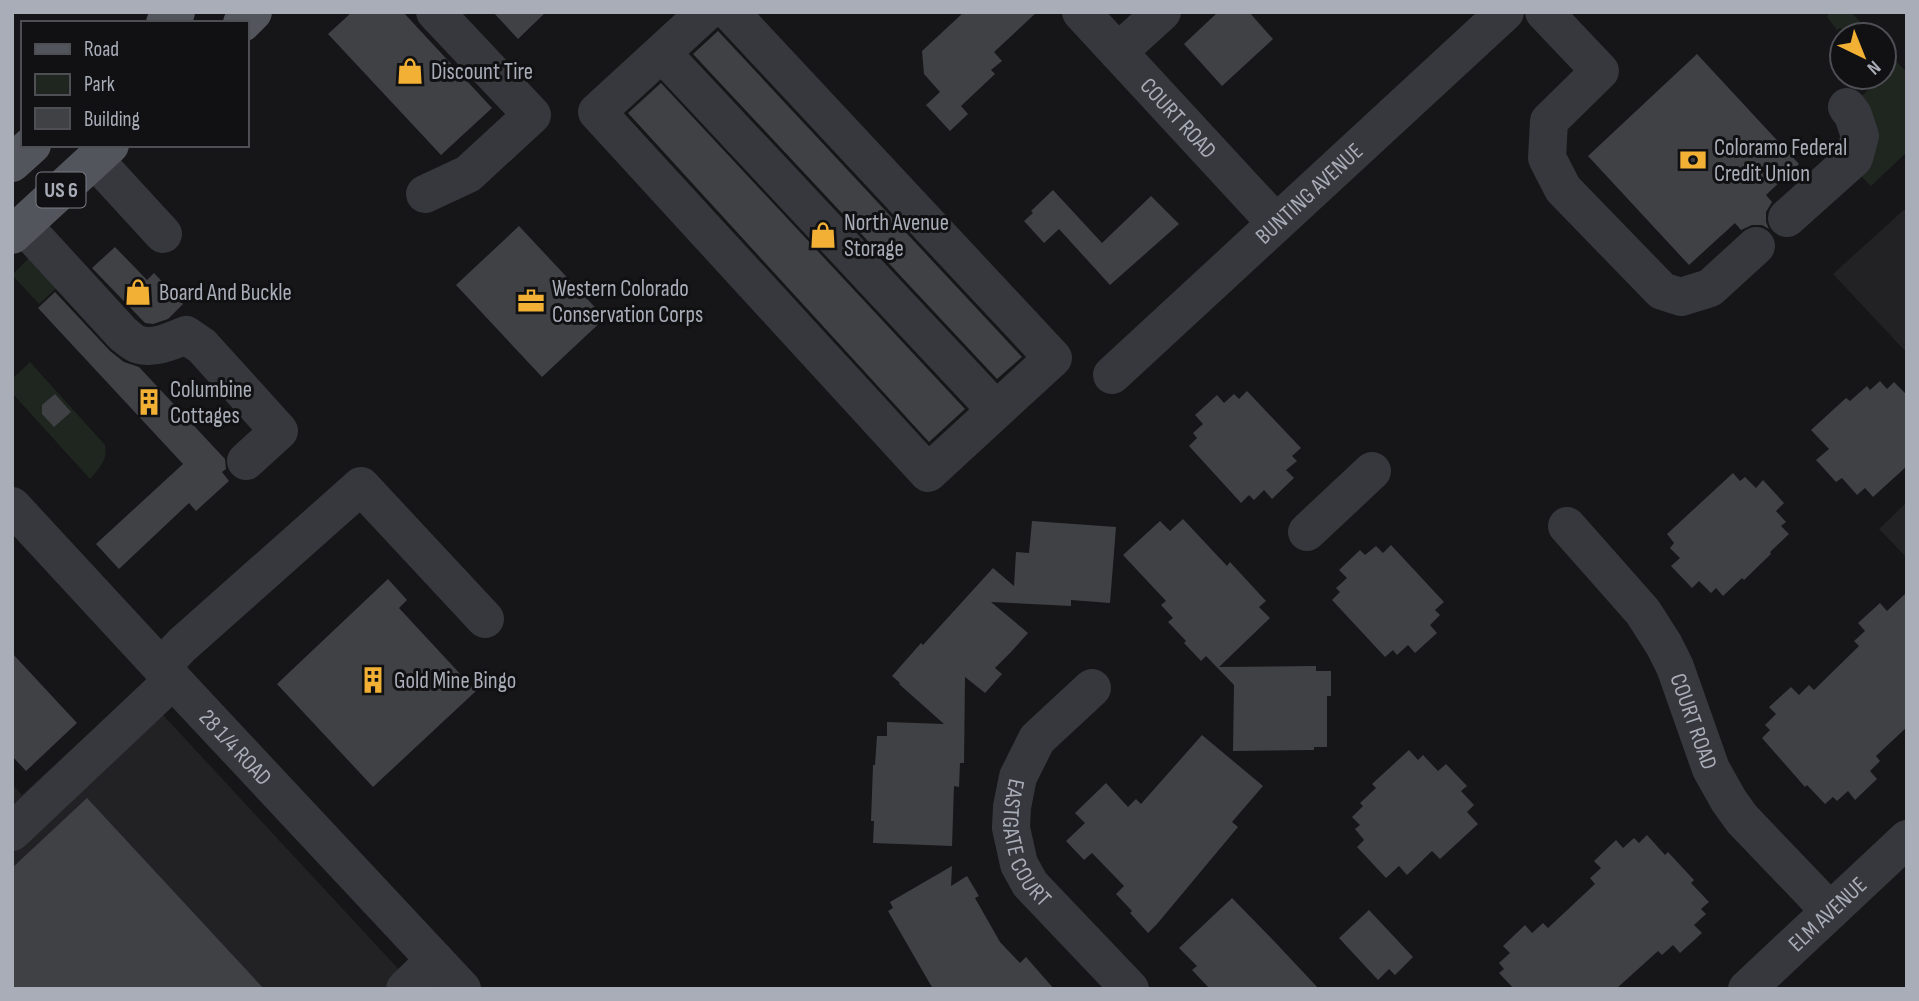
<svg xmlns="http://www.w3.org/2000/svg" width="1919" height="1001" font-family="'Sofia Sans Condensed',sans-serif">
<rect width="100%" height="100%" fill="#161618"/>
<path fill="#222225" d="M 1907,207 L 1907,353 L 1833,274 Z
M 1907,502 L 1907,558 L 1879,529 Z
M 138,688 L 417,989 L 12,989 L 12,784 L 22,795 Z"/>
<path fill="#1e261f" d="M 1826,12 L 1851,12 L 1872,35 L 1847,35 L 1840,28 L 1837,30 L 1827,17 L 1828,15 Z
M 1884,48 L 1907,73 L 1907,152 L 1871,186 L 1862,177 L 1862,96 L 1879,79 L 1878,77 L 1884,77 Z
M 32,255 L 61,284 L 39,304 L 14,277 L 13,274 Z
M 30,362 L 105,445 C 108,460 99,469 90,479 L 12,393 L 12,379 Z"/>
<path fill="#404145" d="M 352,12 L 403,12 L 492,108 L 441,155 L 328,34 Z
M 493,12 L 546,12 L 518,39 Z
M 964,12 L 1037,12 L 994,52 L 1002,61 L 991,70 L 995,74 L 961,106 L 968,114 L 950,131 L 926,105 L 940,92 L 924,74 L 922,51 Z
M 1218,12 L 1249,12 L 1273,39 L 1222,86 L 1184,44 Z
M 718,31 L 1022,357 L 997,379 L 693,54 Z
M 1697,54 L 1799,164 L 1766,195 L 1772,202 L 1766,212 L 1766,222 L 1769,229 L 1762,225 L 1752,225 L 1741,230 L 1735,223 L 1689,265 L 1588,156 Z
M 661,83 L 965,409 L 929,442 L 628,113 Z
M 1053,190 L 1102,243 L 1151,196 L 1179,224 L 1110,285 L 1059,229 L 1044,243 L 1024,221 L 1033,213 L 1031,211 Z
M 519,226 L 605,318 L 542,377 L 456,285 Z
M 115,247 L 147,280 L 154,273 L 183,304 L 168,319 L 153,324 L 145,323 L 92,268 Z
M 55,292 L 110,351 L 124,362 L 139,367 L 225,459 L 226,469 L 222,472 L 229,481 L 196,511 L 189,503 L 119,569 L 96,544 L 183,464 L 38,308 Z
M 1880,381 L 1887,389 L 1894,382 L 1907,395 L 1907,466 L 1873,497 L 1865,488 L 1857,495 L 1842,478 L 1836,482 L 1816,460 L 1829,449 L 1811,430 L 1846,398 L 1850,401 L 1867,386 L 1870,390 Z
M 1247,391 L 1301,448 L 1292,456 L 1297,461 L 1286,470 L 1294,478 L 1272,499 L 1264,490 L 1254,500 L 1249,495 L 1241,503 L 1189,446 L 1197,438 L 1193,433 L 1203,424 L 1195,415 L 1217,395 L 1224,403 L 1234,394 L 1239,399 Z
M 55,394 L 71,412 L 54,427 L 42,414 L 42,405 Z
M 1733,473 L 1740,481 L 1745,477 L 1756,488 L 1763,480 L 1784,503 L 1776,511 L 1786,522 L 1781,526 L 1789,534 L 1770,552 L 1771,554 L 1744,580 L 1742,578 L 1723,596 L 1716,588 L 1711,593 L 1699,581 L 1692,588 L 1671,566 L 1680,558 L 1670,548 L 1674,543 L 1667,534 Z
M 1183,519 L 1227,566 L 1230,562 L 1266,601 L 1259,607 L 1270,618 L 1219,667 L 1316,666 L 1316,671 L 1331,671 L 1331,696 L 1327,696 L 1327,747 L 1314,747 L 1314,750 L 1233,751 L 1234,685 L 1206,656 L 1201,661 L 1184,643 L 1186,641 L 1168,622 L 1173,618 L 1161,605 L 1166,601 L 1123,555 L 1160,521 L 1170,531 Z
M 1032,521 L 1116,527 L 1110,603 L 1071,600 L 1071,606 L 991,602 L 1028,633 L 1011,652 L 995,668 L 1002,674 L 985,693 L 965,677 L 964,763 L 960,763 L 959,787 L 954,786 L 952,846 L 873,843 L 874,821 L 871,821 L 873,765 L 875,765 L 877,736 L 887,736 L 887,722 L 944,724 L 899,684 L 900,683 L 892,676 L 921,643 L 923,645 L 993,568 L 1014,586 L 1016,552 L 1029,553 Z
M 1391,545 L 1444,602 L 1435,610 L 1440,615 L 1430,625 L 1437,633 L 1415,653 L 1408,645 L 1397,655 L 1393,650 L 1385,657 L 1332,600 L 1340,592 L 1336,588 L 1347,578 L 1339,570 L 1360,550 L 1365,555 L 1376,546 L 1383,553 Z
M 388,579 L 407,600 L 399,608 L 476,691 L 373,787 L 277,684 Z
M 1907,592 L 1907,727 L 1876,756 L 1880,761 L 1870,771 L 1877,779 L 1855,800 L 1848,791 L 1837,801 L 1833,797 L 1825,804 L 1807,785 L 1805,787 L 1762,738 L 1770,730 L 1765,725 L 1776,714 L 1769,707 L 1791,687 L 1799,695 L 1809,685 L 1814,690 L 1859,646 L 1854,641 L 1865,631 L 1858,623 L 1880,603 L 1887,611 Z
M 12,653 L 77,723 L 26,771 L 12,756 Z
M 1202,735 L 1263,786 L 1232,822 L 1238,827 L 1157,924 L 1148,933 L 1130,913 L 1132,911 L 1116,894 L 1124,886 L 1092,853 L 1084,860 L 1066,841 L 1085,823 L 1075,813 L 1106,783 L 1128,807 L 1136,799 L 1141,804 Z
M 1409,750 L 1418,760 L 1423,755 L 1438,771 L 1446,764 L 1467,786 L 1461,791 L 1474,805 L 1467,812 L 1478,824 L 1440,859 L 1432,851 L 1407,875 L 1399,866 L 1386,878 L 1357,847 L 1364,840 L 1355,829 L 1360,825 L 1352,817 L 1363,806 L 1360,803 L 1376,788 L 1372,784 Z
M 87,798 L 264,989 L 12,989 L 12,868 Z
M 1647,835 L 1665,855 L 1668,852 L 1694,880 L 1691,883 L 1709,902 L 1701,909 L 1706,914 L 1694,925 L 1702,933 L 1680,953 L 1673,945 L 1662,955 L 1658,951 L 1616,989 L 1514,989 L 1499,973 L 1504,969 L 1499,963 L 1510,953 L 1503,946 L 1525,925 L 1532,933 L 1543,923 L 1548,928 L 1595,884 L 1590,878 L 1601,868 L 1594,861 L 1616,840 L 1623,848 L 1634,838 L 1639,843 Z
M 952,866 L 951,886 L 967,876 L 979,896 L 975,898 L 1000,942 L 1020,963 L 1026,957 L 1054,989 L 933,989 L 888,911 L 893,908 L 890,902 Z
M 1232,898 L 1273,940 L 1319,989 L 1210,989 L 1192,970 L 1197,966 L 1179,948 Z
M 1369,910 L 1413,957 L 1395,975 L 1389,969 L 1378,980 L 1339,938 Z"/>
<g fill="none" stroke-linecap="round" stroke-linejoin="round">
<g stroke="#37383d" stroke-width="38">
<path d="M 706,12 L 597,112 L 928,473 L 1053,358 L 730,12"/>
<path id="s1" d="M 1081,12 L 1276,223"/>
<path d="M 1544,12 L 1600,71 L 1549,121 L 1547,158 L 1563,189 L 1662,291 L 1681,297 L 1710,288 L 1756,246"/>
<path d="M 1118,52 L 1162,12"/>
<path d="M 662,53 L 996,410"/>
<path d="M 95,160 L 163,234"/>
<path d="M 425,194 L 468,174 L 532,115 L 435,12"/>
<path d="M 1787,218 L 1854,158 L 1860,136 L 1853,115 L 1847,107"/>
<path d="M 23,225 L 123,334 C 127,337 132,342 137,344 C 153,350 172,341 186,335 L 202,346 L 279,431 L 246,461"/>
<path id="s2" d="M 1112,375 L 1505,12"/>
<path id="s3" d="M 12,506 L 173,680 L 462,989"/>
<path id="s4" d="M 1567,526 L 1643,612 L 1664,645 L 1675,667 L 1711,769 L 1729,801 L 1742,819 L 1830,911"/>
<path d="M 1307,532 L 1372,471"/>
<path d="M 161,667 L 182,645 L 361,486 L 485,619"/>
<path id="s5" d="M 1092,688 L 1037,739 L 1018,777 L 1012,807 L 1011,828 L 1019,864 L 1030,884 L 1130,989"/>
<path d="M 12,832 L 173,680"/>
<path d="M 405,989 L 435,960"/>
<path id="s6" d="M 1747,989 L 1907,839"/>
</g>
<path stroke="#53555c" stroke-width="38" d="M 165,23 L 176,12
M 242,23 L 253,12
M 12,163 L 32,145
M 12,235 L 110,145"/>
</g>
<defs>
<symbol id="shop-bare" viewBox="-9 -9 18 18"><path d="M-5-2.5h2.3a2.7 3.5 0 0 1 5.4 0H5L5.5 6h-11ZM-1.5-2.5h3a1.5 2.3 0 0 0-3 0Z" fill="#f2b134" stroke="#111113" stroke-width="2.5" paint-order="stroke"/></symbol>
<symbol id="bank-bare" viewBox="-9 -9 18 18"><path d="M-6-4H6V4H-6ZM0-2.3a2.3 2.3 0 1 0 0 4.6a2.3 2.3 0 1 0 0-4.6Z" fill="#f2b134" stroke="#111113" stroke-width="2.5" paint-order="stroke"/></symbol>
<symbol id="office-bare" viewBox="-9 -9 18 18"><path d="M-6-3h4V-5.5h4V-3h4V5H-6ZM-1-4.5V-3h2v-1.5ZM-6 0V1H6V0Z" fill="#f2b134" stroke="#111113" stroke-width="2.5" paint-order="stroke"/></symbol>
<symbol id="building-bare" viewBox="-9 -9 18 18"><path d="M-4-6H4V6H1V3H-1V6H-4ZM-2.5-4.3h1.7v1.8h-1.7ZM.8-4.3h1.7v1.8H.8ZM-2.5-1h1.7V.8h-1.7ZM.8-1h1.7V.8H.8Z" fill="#f2b134" stroke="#111113" stroke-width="2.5" paint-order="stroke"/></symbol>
</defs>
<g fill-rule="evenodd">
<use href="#shop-bare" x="391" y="52" width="38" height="38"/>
<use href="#bank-bare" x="1674" y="141" width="38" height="38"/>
<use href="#shop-bare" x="804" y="216" width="38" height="38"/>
<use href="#shop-bare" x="119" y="273" width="38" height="38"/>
<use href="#office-bare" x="512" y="282" width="38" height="38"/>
<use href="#building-bare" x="130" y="383" width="38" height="38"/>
<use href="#building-bare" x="354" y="661" width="38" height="38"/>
</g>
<g text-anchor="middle" stroke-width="6" stroke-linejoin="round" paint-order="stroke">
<rect fill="#111113" stroke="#7b7e86" stroke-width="2" x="36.5" y="172.5" width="49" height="35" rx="5"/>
<g font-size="21" font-weight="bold" fill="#a8adb8">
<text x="61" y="197">US 6</text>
</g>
<g font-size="23" fill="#a8adb8" stroke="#111113" text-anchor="start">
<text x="431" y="79">Discount Tire</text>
<text x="1714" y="155">Coloramo Federal<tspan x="1714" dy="26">Credit Union</tspan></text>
<text x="844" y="230">North Avenue<tspan x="844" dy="26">Storage</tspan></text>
<text x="552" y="296">Western Colorado<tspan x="552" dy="26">Conservation Corps</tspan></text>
<text x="159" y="300">Board And Buckle</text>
<text x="170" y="397">Columbine<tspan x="170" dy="26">Cottages</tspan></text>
<text x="394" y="688">Gold Mine Bingo</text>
</g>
<g font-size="23" fill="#a8adb8" stroke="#111113">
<text dy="8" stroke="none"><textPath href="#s1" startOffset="144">COURT ROAD</textPath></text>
<text dy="8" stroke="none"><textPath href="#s2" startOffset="268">BUNTING AVENUE</textPath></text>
<text dy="8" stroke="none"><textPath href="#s4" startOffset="236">COURT ROAD</textPath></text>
<text dy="8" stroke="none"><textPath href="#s3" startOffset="329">28 1/4 ROAD</textPath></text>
<text dy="8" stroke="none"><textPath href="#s5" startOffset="187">EASTGATE COURT</textPath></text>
<text dy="8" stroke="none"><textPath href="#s6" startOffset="110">ELM AVENUE</textPath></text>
</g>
</g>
<rect width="1919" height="1001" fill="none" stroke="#a8adb8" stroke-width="28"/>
<rect x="21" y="21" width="228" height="126" fill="#111113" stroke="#4d4f55" stroke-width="2"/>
<rect x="35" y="44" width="35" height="10" fill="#53555c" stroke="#4d4f55" stroke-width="2"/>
<text x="84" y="56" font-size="21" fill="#a8adb8">Road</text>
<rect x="35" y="74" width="35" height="21" fill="#1e261f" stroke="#4d4f55" stroke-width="2"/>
<text x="84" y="91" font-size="21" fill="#a8adb8">Park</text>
<rect x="35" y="108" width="35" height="21" fill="#404145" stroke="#4d4f55" stroke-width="2"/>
<text x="84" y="126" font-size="21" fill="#a8adb8">Building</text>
<g transform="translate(1863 56) rotate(137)"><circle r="33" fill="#111113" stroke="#4d4f55" stroke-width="2"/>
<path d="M0-5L12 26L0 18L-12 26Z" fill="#f2b134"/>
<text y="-10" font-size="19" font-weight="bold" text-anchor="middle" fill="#a8adb8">N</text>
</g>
</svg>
